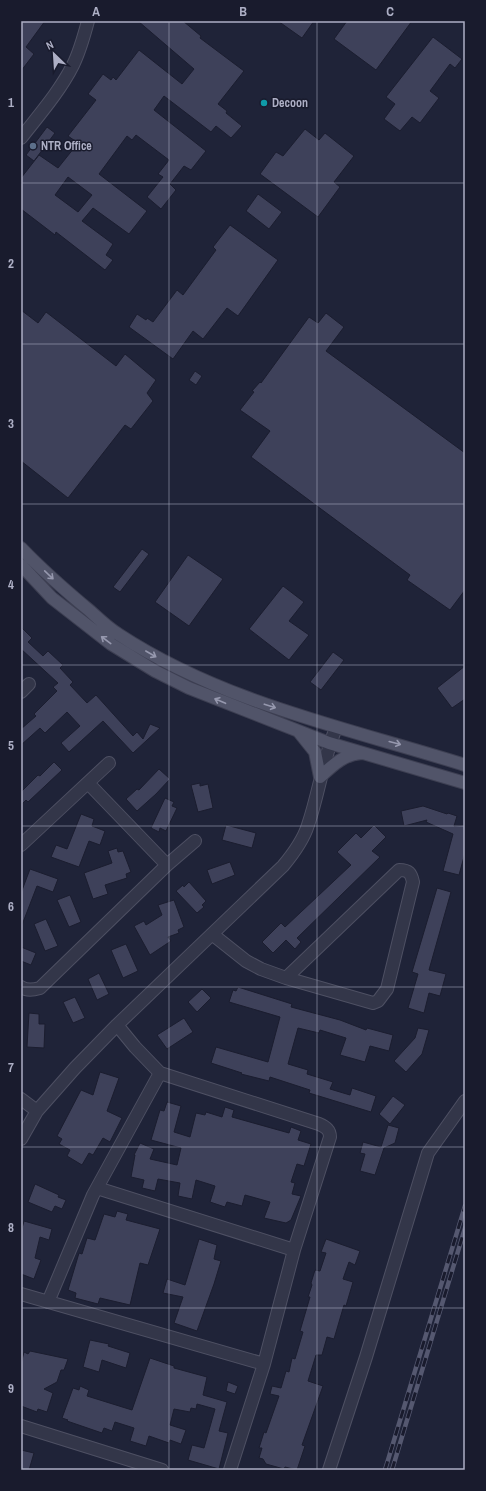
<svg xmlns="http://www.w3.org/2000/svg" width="486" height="1491" font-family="'Archivo Narrow',sans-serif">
<rect width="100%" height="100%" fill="#1f2338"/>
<path fill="#3e415a" stroke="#1b1d2f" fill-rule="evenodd" d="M 21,21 L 45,21 L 26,47 L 34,54 L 21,71 Z
M 138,21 L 183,21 L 201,36 L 200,38 L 244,71 L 218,104 L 227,111 L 226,113 L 242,126 L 231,138 L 216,126 L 211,132 L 164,96 L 154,110 L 206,151 L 191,170 L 184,166 L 170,184 L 176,190 L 161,209 L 147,197 L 163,177 L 158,174 L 169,160 L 136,135 L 132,140 L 127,136 L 99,174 L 147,211 L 129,234 L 93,208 L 82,221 L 113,244 L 106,255 L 113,260 L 105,270 L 56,232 L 55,235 L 21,209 L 21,178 L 39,155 L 58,168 L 78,143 L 68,136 L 96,100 L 88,94 L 103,74 L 111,80 L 113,77 L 116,80 L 139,50 L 182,84 L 194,69 ZM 68,177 L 92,195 L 78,212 L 55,195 Z
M 278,21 L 314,21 L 302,38 Z
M 347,21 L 412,21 L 376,70 L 334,39 Z
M 433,37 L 462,59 L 455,68 L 450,64 L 430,91 L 439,98 L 420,123 L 412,117 L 400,131 L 384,119 L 395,104 L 386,97 Z
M 47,127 L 55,133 L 34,161 L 26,155 Z
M 305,129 L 319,140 L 325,133 L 354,156 L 334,182 L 340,187 L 318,217 L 260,174 L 276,152 L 283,156 Z
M 258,194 L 282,212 L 269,229 L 246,211 Z
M 230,225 L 278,260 L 238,316 L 227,308 L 203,339 L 193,331 L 173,359 L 129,327 L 137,314 L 146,320 L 147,318 L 153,322 L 177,290 L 183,295 L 216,250 L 213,247 Z
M 21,310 L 38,323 L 46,312 L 116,366 L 125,354 L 156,380 L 147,393 L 153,401 L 131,429 L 125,425 L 68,498 L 21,461 Z
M 326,313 L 344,327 L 326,351 L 465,453 L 465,590 L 450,610 L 407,580 L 410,575 L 251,457 L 270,431 L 240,410 L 254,392 L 252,391 L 260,382 L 261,383 L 309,317 L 318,323 Z
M 195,371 L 202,376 L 196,385 L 189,380 Z
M 142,549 L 149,554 L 120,592 L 113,587 Z
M 188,555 L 223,579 L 189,626 L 155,602 Z
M 283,586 L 304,602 L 289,621 L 309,635 L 289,660 L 249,629 Z
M 21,627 L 32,638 L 28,642 L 43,656 L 48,651 L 63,665 L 60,668 L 73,682 L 70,685 L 87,703 L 96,695 L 133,736 L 137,732 L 143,739 L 150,724 L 160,728 L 133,753 L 103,721 L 69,752 L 61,743 L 80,726 L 67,712 L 45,733 L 40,728 L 21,745 L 21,729 L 36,716 L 34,714 L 57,691 L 53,687 L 58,683 L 21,649 Z
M 333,652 L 344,660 L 321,690 L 310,682 Z
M 465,666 L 465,699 L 452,708 L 437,688 Z
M 54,762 L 62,770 L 28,802 L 26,800 L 21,805 L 21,792 L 38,775 L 40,776 Z
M 159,769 L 170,779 L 156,794 L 137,811 L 126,799 L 137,789 L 139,790 Z
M 200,783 L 200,786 L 208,784 L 213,808 L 198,812 L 191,785 Z
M 165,798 L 174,802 L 172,806 L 177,808 L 166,831 L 160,828 L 159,832 L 151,828 Z
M 423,806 L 447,814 L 448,813 L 457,816 L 454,826 L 465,825 L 465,853 L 459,875 L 443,871 L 453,834 L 426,822 L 427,820 L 404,826 L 401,811 Z
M 81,814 L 94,819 L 92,826 L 105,831 L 100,845 L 89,841 L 79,867 L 51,857 L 56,845 L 67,849 Z
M 226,825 L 256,833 L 252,848 L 222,840 Z
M 374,825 L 386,837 L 372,851 L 380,857 L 297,938 L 301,942 L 295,949 L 286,940 L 273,953 L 262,942 L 281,923 L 285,927 L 351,865 L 337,852 L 356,833 L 361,838 Z
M 117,848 L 118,852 L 123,851 L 131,872 L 126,874 L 127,878 L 105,885 L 108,894 L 93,899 L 84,873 L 112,863 L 108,851 Z
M 230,862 L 235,875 L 212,884 L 207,870 Z
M 30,869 L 58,879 L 53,892 L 37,886 L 22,925 L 21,893 Z
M 189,882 L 206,901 L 202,905 L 204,907 L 197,913 L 176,891 L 183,885 L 184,887 Z
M 437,888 L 451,892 L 429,970 L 446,974 L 440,996 L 429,993 L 424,1013 L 408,1008 L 418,974 L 412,972 Z
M 70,895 L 81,922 L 69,927 L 57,900 Z
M 174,900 L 184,927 L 178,930 L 179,933 L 168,937 L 171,941 L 150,955 L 134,926 L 144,921 L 146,925 L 162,915 L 158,905 Z
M 46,919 L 58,946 L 45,951 L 34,924 Z
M 126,944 L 138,971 L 123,978 L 111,950 Z
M 21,947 L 36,953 L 31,965 L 21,961 Z
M 99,973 L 109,994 L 97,1000 L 88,979 Z
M 238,987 L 292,1004 L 291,1007 L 340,1020 L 366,1030 L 367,1028 L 393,1035 L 389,1051 L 370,1046 L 365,1062 L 340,1055 L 346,1038 L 320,1030 L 319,1033 L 298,1028 L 288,1064 L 308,1070 L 307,1074 L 333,1082 L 330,1089 L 350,1095 L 352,1088 L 376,1096 L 371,1112 L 309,1093 L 310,1090 L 270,1077 L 269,1081 L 241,1074 L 242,1073 L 211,1063 L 216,1047 L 268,1062 L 280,1017 L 229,1002 L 233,990 L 236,991 Z
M 202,989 L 211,998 L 197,1012 L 188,1002 Z
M 75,997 L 85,1018 L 73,1023 L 63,1002 Z
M 29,1013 L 39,1014 L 39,1024 L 45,1024 L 44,1048 L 27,1047 Z
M 184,1018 L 193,1032 L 167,1049 L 157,1035 Z
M 418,1028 L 429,1030 L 422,1054 L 406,1072 L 394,1061 L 415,1038 Z
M 100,1072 L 119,1078 L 107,1111 L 122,1118 L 110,1142 L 103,1138 L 93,1155 L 89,1153 L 82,1165 L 67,1156 L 70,1150 L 59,1144 L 62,1139 L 57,1136 L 81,1090 L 93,1095 Z
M 393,1096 L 405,1105 L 390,1124 L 379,1114 Z
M 167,1102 L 181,1106 L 174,1132 L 190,1137 L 196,1113 L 205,1115 L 206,1112 L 222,1117 L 225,1107 L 234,1110 L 232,1117 L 289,1133 L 291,1127 L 301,1131 L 298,1140 L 311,1144 L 304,1166 L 297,1164 L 291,1182 L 295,1183 L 292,1194 L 301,1196 L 291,1220 L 286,1223 L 264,1218 L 270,1202 L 245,1195 L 242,1206 L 227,1202 L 225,1207 L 210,1202 L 215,1186 L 196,1180 L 192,1199 L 178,1196 L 180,1183 L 158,1179 L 155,1191 L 142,1188 L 144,1180 L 131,1177 L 135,1155 L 134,1155 L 140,1143 L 154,1149 L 150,1159 L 177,1165 L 181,1148 L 151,1140 L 160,1110 L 164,1111 Z
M 388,1125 L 399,1128 L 395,1143 L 384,1148 L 375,1175 L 360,1171 L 365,1154 L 360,1153 L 363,1142 L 381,1147 Z
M 35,1184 L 59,1195 L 58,1197 L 66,1200 L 62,1209 L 55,1206 L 52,1212 L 28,1202 Z
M 117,1211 L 128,1214 L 126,1220 L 160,1229 L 148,1265 L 140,1263 L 130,1305 L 100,1298 L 98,1304 L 75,1298 L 76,1293 L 68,1290 L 79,1253 L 82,1254 L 87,1238 L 95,1240 L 104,1214 L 115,1217 Z
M 24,1221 L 52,1229 L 49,1240 L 40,1237 L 35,1258 L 41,1260 L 34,1279 L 21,1274 L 21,1232 Z
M 199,1239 L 217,1245 L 214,1259 L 221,1261 L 214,1284 L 197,1331 L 174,1323 L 183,1297 L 163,1293 L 167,1279 L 185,1285 Z
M 326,1239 L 360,1251 L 355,1265 L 349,1262 L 343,1279 L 353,1282 L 346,1306 L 344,1305 L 334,1339 L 327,1337 L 322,1355 L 316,1355 L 308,1381 L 323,1386 L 302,1445 L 305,1446 L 297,1470 L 285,1467 L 284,1469 L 266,1464 L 263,1459 L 259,1458 L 262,1448 L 259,1448 L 264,1432 L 266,1433 L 279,1396 L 270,1394 L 272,1386 L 281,1388 L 286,1371 L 289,1372 L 292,1358 L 295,1359 L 303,1332 L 300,1331 L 310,1297 L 308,1297 L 312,1285 L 311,1283 L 315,1270 L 320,1271 L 326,1253 L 321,1252 Z
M 90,1340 L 109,1344 L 108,1346 L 130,1353 L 126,1368 L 102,1360 L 99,1372 L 83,1367 Z
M 30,1351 L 68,1359 L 64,1370 L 61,1370 L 57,1382 L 44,1389 L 53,1393 L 47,1412 L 38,1409 L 37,1412 L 21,1406 L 21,1364 L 24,1352 L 28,1354 Z
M 150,1358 L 174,1366 L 174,1368 L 207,1377 L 203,1395 L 227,1402 L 219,1431 L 228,1433 L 219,1469 L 188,1460 L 192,1445 L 204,1448 L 215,1409 L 197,1404 L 196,1409 L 191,1408 L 190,1412 L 174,1409 L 170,1425 L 186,1430 L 181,1444 L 170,1440 L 169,1443 L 149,1436 L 146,1446 L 130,1441 L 134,1428 L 115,1422 L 112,1431 L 104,1428 L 102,1433 L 67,1421 L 68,1420 L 62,1418 L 73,1388 L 79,1390 L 80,1386 L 89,1390 L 87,1396 L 132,1410 Z
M 228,1382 L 238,1386 L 235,1394 L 226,1391 Z
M 21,1450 L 34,1453 L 29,1470 L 21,1470 Z"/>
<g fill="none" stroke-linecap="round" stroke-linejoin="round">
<defs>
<path id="minor" d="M 21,138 C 39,115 60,91 73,65 C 80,51 84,36 88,21
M 21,692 L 29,684
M 88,783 L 167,865
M 21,845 L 109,763
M 212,934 L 246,961 L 261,969 L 286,978 L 373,1003 L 378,1001 L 387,989 L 413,882 C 411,873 409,870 399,870 L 286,978
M 21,987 C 27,991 33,990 40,988 L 167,865 L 195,841
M 117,1025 L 135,1047 L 160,1073 L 319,1124 C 326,1127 330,1130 330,1137 L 294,1250 L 264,1364 L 230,1470
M 21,1099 L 37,1111
M 21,1139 L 37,1111 L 75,1068 L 117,1025 L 283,866 C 293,854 303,841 308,825 C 319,793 323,759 336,728
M 97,1188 L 294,1250
M 21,1294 L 264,1364
M 48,1302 L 93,1195 L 160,1073
M 21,1426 L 162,1470
M 329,1470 L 366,1357 L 428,1153 L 465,1101"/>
<path id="major" d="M 21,548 C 43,571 66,591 90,611 C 99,619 108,628 118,634 C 223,703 347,728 465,765
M 21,565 L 52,598 L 111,644 L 155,671 L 189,688 L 329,743 L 465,783
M 299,732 L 315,752 L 320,777
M 320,777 C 333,765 344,754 362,753"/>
</defs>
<use href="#minor" stroke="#4e5063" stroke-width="14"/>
<use href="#major" stroke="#3d3f52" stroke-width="14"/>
<use href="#minor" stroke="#333649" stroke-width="12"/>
<use href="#major" stroke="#515469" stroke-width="12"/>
<defs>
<path id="rail" d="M 385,1470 L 465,1206
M 392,1470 L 465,1228"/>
</defs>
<use href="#rail" stroke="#555870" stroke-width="4.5"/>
<use href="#rail" stroke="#191b2d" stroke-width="3" stroke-dasharray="9" stroke-linecap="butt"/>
</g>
<defs><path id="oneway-shaft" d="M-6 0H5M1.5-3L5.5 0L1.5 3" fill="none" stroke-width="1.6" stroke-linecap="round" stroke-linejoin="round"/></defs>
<g stroke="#9698ae">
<use href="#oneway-shaft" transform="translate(49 575) rotate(44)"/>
<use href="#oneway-shaft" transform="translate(106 640) rotate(-143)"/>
<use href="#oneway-shaft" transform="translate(151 654) rotate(30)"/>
<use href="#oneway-shaft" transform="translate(220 701) rotate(-157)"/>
<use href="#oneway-shaft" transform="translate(270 706) rotate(18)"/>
<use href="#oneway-shaft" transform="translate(395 743) rotate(15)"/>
</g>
<path fill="none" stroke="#adafc5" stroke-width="1" stroke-opacity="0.55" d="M 169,21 L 169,1470M 317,21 L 317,1470M 21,183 L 465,183M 21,344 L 465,344M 21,504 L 465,504M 21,665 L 465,665M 21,826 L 465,826M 21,987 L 465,987M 21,1147 L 465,1147M 21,1308 L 465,1308"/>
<circle fill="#0f9aa8" stroke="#191b2d" stroke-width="1.5" cx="264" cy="103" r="4"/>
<circle fill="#5c6f8a" stroke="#191b2d" stroke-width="1.5" cx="33" cy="146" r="4"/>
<g text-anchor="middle" stroke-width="3" stroke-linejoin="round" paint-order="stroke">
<g font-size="12" font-weight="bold" fill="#adafc5" stroke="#191b2d" text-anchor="start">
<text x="272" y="107">Decoon</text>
<text x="41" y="150">NTR Office</text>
</g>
</g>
<rect width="486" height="1491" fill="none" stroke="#191b2d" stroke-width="44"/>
<g transform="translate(54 54) rotate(335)" stroke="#191b2d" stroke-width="3" paint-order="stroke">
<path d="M0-3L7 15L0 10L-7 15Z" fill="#adafc5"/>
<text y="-6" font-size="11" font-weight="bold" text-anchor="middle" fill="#adafc5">N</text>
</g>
<rect x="22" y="22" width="442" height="1447" fill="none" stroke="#adafc5" stroke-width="1.5"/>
<g font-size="13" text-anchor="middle" font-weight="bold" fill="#adafc5">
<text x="96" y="16">A</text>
<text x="243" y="16">B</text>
<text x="390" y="16">C</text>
<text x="11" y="107">1</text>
<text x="11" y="268">2</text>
<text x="11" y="428">3</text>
<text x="11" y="589">4</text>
<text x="11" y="750">5</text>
<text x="11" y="911">6</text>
<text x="11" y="1072">7</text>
<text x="11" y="1232">8</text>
<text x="11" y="1393">9</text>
</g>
</svg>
